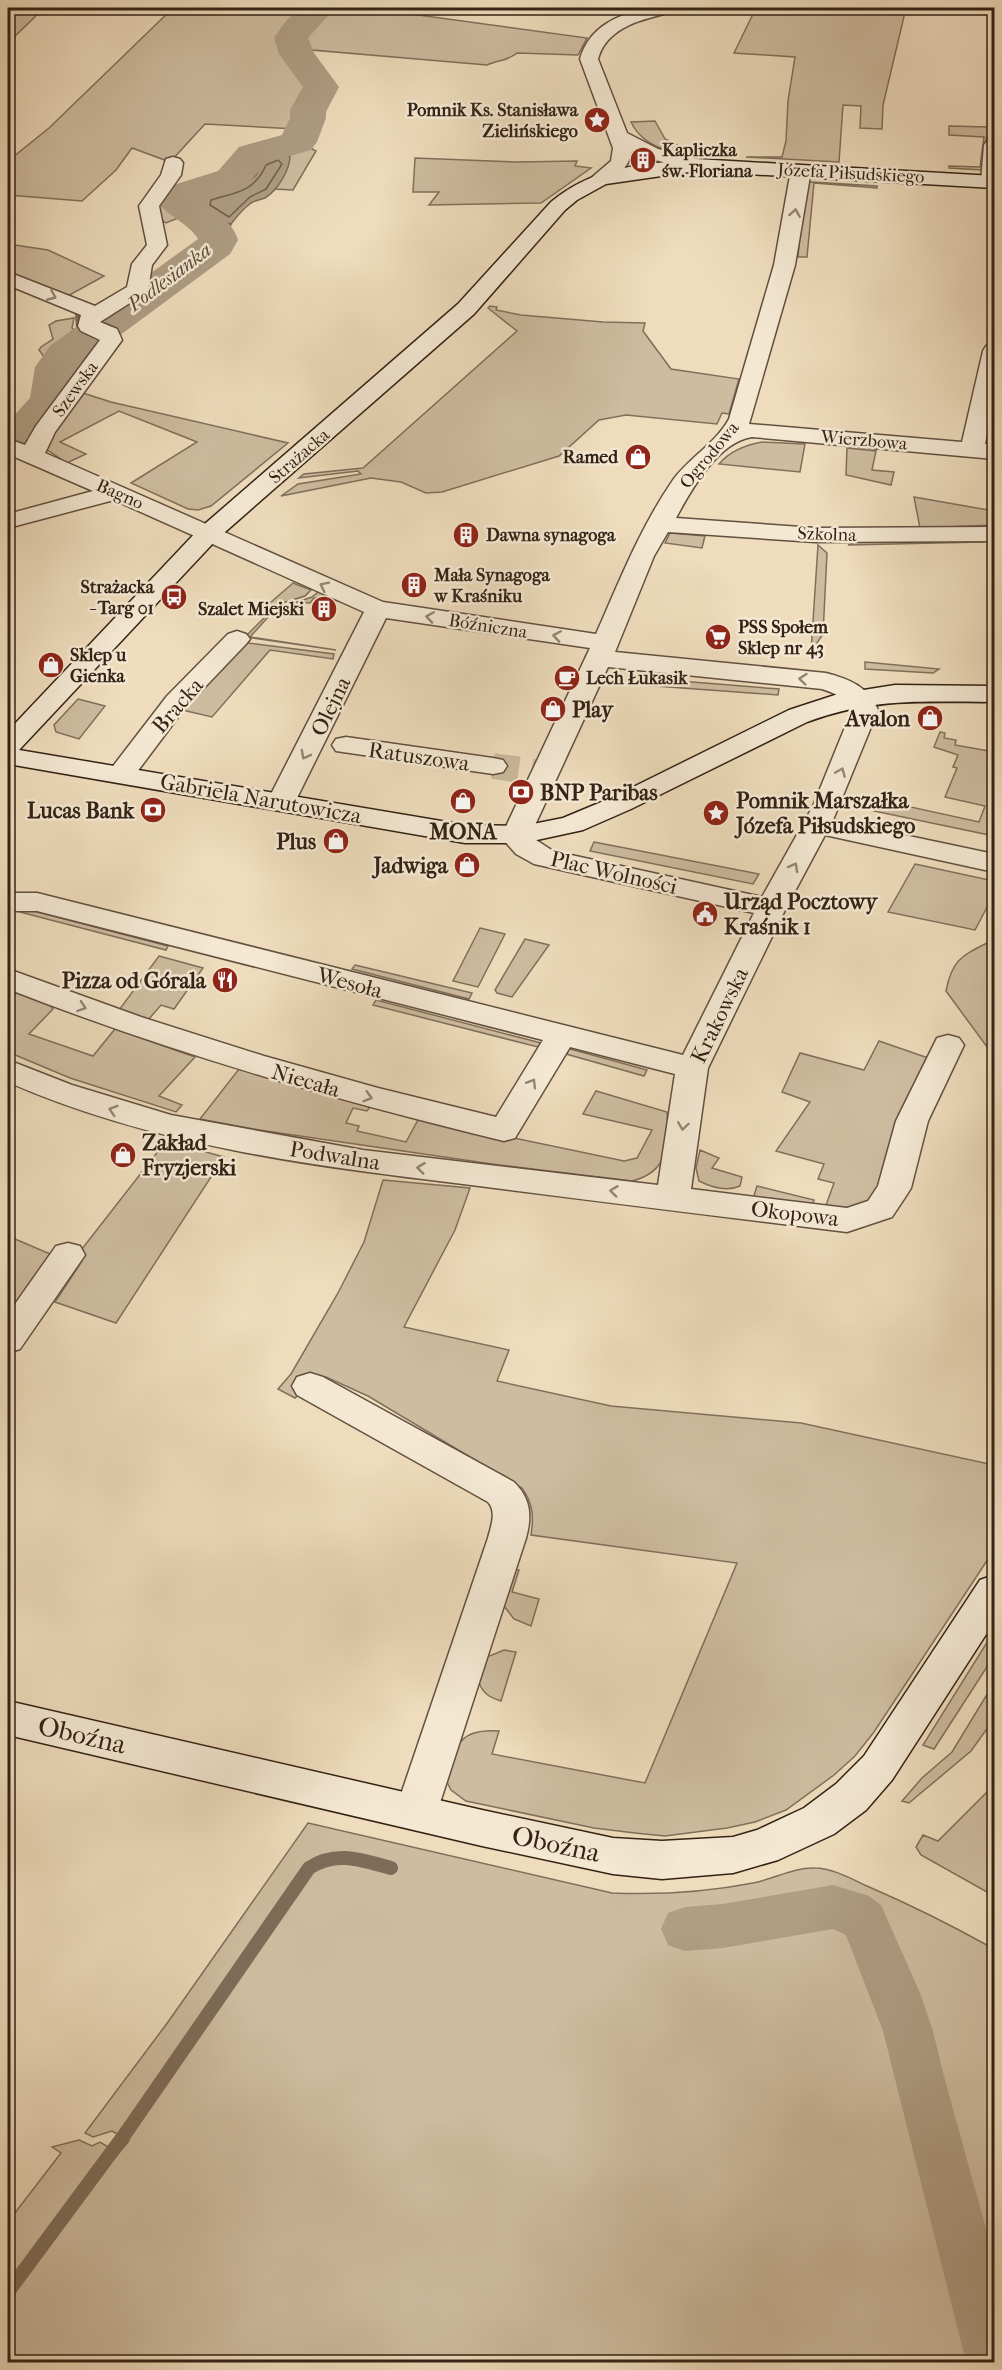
<svg xmlns="http://www.w3.org/2000/svg" width="1002" height="2370" font-family="'IM FELL French Canon',serif">
<rect width="100%" height="100%" fill="#eedcbc"/>
<filter id="stains"><feTurbulence type="fractalNoise" baseFrequency=".00333" numOctaves="4"/><feColorMatrix values="0 0 0 0 .2 0 0 0 0 .09 0 0 0 0 .02 0 0 0 .5 -.17"/></filter>
<radialGradient id="worn" r=".72"><stop offset=".6" stop-color="#630" stop-opacity="0"/><stop offset="1" stop-color="#630" stop-opacity=".3"/></radialGradient>
<path fill="#cebca0" stroke="#816f5b" stroke-width="1.5" d="M 8,8 L 44,8 L 8,43 Z
M 173,8 L 367,8 L 587,38 L 578,55 L 517,53 C 508,61 498,60 487,65 L 299,49 L 324,86 L 317,103 L 311,110 L 309,129 L 314,129 L 311,139 L 305,145 L 316,151 L 293,190 L 274,189 L 280,181 L 278,154 L 262,160 L 256,175 L 247,183 L 196,200 L 222,222 L 231,224 L 225,245 L 200,268 L 110,329 L 96,323 L 146,276 L 167,280 L 204,250 L 212,238 L 210,232 L 188,214 L 166,223 L 157,217 L 154,213 L 169,184 L 188,186 L 224,176 L 234,171 L 244,154 L 286,142 L 296,129 L 205,124 L 170,162 L 132,148 L 116,170 L 82,201 L 8,195 L 8,158 L 13,157 L 49,128 Z
M 764,8 L 906,8 L 883,105 L 882,129 L 860,128 L 861,106 L 843,105 L 839,162 L 746,157 L 782,157 L 786,141 L 788,101 L 795,57 L 734,53 L 755,10 Z
M 655,121 L 665,139 L 693,152 L 732,154 L 731,156 C 696,154 648,158 631,122 Z
M 949,126 L 988,127 L 982,170 L 949,168 L 949,166 L 980,167 L 984,137 L 949,135 Z
M 415,158 L 517,162 L 577,161 L 575,166 L 591,168 L 541,203 L 429,205 L 439,192 L 413,192 Z
M 812,182 L 877,186 L 877,188 L 814,183 L 807,257 L 798,257 L 804,183 Z
M 8,244 L 48,250 L 104,276 L 66,297 L 8,275 Z
M 490,306 L 497,307 L 496,310 L 521,315 L 603,322 L 645,323 L 643,331 L 671,369 L 739,379 L 729,414 L 722,413 L 717,424 L 626,415 L 599,420 L 559,456 L 442,492 L 426,493 L 401,482 L 371,478 L 281,496 L 298,484 L 361,474 L 358,471 L 299,478 L 304,474 L 363,468 L 517,331 L 488,308 Z
M 74,318 L 72,328 L 82,338 L 86,339 L 92,335 L 98,339 L 99,342 L 86,357 L 71,354 C 61,362 60,374 58,386 L 68,386 L 28,447 L 10,440 C 33,415 68,384 39,350 L 41,347 L 53,339 L 49,325 L 56,321 Z
M 83,393 L 111,402 L 288,443 L 211,506 L 198,510 L 188,509 L 131,483 L 197,442 L 119,411 L 60,442 L 86,454 L 67,463 L 46,449 L 47,436 Z
M 762,442 L 805,444 L 800,472 L 719,464 C 730,451 745,445 762,442 Z
M 847,448 L 876,451 L 872,470 L 894,472 L 891,485 L 846,475 Z
M 914,497 L 994,511 L 994,525 L 920,528 Z
M 670,533 L 705,536 L 702,548 L 665,543 Z
M 994,537 L 994,541 L 982,542 L 848,545 L 856,541 Z
M 818,545 L 827,553 L 823,634 L 811,652 Z
M 293,583 L 311,590 L 305,596 L 263,609 Z
M 318,592 L 340,601 L 314,598 L 310,603 L 299,602 L 293,610 L 283,609 L 279,616 L 270,615 L 250,637 L 336,650 L 245,637 L 271,611 L 312,597 Z
M 240,642 L 334,654 L 333,659 L 270,650 L 212,717 L 178,709 Z
M 865,662 L 939,669 L 933,673 L 865,669 Z
M 630,677 L 779,689 L 778,695 L 628,684 Z
M 78,699 L 105,706 L 79,739 L 56,732 L 54,725 Z
M 940,732 L 945,733 L 944,738 L 956,740 L 955,745 L 994,752 L 994,836 L 874,811 L 879,800 L 979,822 L 985,806 L 945,797 L 957,768 L 953,767 L 958,755 L 934,747 Z
M 594,842 L 759,874 L 753,884 L 590,851 Z
M 915,864 L 994,881 L 994,894 L 975,930 L 888,912 Z
M 22,908 L 168,946 L 166,950 L 20,912 Z
M 480,928 L 505,934 L 478,987 L 453,981 Z
M 525,939 L 549,945 L 512,997 L 497,993 L 495,990 Z
M 989,942 L 994,942 L 994,1053 L 990,1051 L 946,991 C 952,960 961,956 989,942 Z
M 159,956 L 203,968 L 174,1009 L 161,1005 L 148,1020 L 119,1010 Z
M 355,965 L 472,993 L 469,999 L 352,969 Z
M 18,991 L 49,1004 L 53,1009 L 29,1034 L 93,1056 L 115,1029 L 195,1057 L 159,1096 L 182,1105 L 176,1112 L 70,1078 L 8,1052 L 8,1001 Z
M 376,1000 L 541,1043 L 538,1047 L 373,1005 Z
M 879,1041 L 934,1060 L 886,1175 L 871,1201 L 840,1211 L 825,1208 L 834,1183 L 818,1179 L 824,1164 L 776,1151 L 810,1102 L 782,1092 L 800,1053 L 864,1070 Z
M 563,1047 L 647,1070 L 644,1076 L 559,1052 Z
M 239,1069 L 370,1107 L 367,1111 L 353,1108 L 346,1123 L 359,1126 L 357,1131 L 406,1142 L 419,1118 L 624,1161 L 637,1158 L 652,1130 L 583,1114 L 596,1091 L 667,1112 C 669,1144 669,1172 632,1181 L 499,1165 L 259,1130 L 200,1119 Z
M 166,1141 L 224,1157 L 116,1323 L 55,1302 L 82,1261 L 75,1258 Z
M 700,1150 L 719,1158 L 712,1168 L 742,1177 L 740,1186 C 727,1192 711,1187 699,1181 L 696,1168 Z
M 383,1180 L 470,1188 L 455,1230 L 404,1327 L 509,1350 L 497,1381 L 611,1406 L 801,1423 L 994,1465 L 994,1550 L 874,1732 L 855,1756 L 834,1775 L 786,1810 L 755,1822 L 727,1828 L 665,1836 L 635,1833 L 594,1828 L 466,1801 L 451,1790 L 447,1782 C 455,1747 457,1728 499,1731 L 492,1754 L 645,1783 L 737,1563 L 531,1535 C 534,1516 533,1504 522,1488 L 368,1396 L 326,1377 L 318,1376 L 295,1398 L 278,1389 L 291,1374 L 338,1293 L 364,1242 Z
M 757,1186 L 814,1200 L 812,1207 L 753,1199 Z
M 8,1236 L 55,1256 L 8,1322 Z
M 514,1569 L 519,1570 L 512,1592 L 539,1599 L 531,1626 L 514,1619 L 504,1606 Z
M 994,1631 L 994,1656 L 934,1749 L 923,1745 Z
M 504,1650 L 516,1652 L 501,1701 C 488,1697 483,1693 478,1681 L 487,1657 Z
M 994,1683 L 994,1719 L 971,1751 L 909,1803 L 902,1801 L 922,1778 L 952,1752 Z
M 994,1785 L 994,1896 L 921,1855 L 916,1847 L 923,1835 L 938,1841 Z
M 308,1823 L 612,1893 C 660,1895 707,1892 753,1883 C 774,1879 794,1867 815,1868 C 832,1868 852,1879 867,1886 C 911,1905 953,1926 994,1949 L 994,2362 L 8,2362 L 8,2292 L 45,2241 L 129,2141 L 112,2131 L 93,2137 L 85,2133 L 168,2022 Z
M 79,2140 L 92,2146 L 100,2142 L 110,2148 L 8,2286 L 8,2222 L 61,2153 L 52,2147 Z"/>
<path fill="#af9d84" stroke="#7e6c58" stroke-width="1.5" d="M 278,154 L 290,156 C 290,170 277,191 265,198 C 260,200 256,200 251,203 C 243,209 237,216 231,224 L 222,222 L 196,202 L 201,197 L 247,183 L 256,175 L 262,160 Z"/>
<g fill="none" stroke-linecap="round" stroke-linejoin="round">
<path stroke="#72604d" stroke-width="1.5" d="M 278,160 L 282,164 L 266,189 L 250,197 L 229,217 L 210,205 L 211,200 C 237,192 254,192 266,165 Z"/>
<path stroke="#7e6c58" stroke-width="6" d="M 78,313 L 79,330 L 88,338"/>
<path stroke="#7e6c58" stroke-width="14" d="M 8,2292 L 125,2134 L 309,1868 C 336,1850 362,1860 391,1868"/>
<path fill="#af9d84" fill-rule="evenodd" d="M 833,1885 L 869,1896 L 881,1905 L 920,1993 L 933,2031 L 945,2080 L 994,2258 L 994,2362 L 966,2362 L 883,2031 L 846,1935 L 833,1929 L 723,1948 L 685,1951 L 668,1945 L 661,1929 L 668,1913 L 685,1907 L 723,1904 Z"/>
<path fill="#af9d84" fill-rule="evenodd" d="M 299,8 L 335,8 L 308,38 L 314,53 L 339,87 L 326,112 L 326,118 L 317,142 L 311,150 L 265,163 L 246,187 L 200,201 C 215,212 233,222 238,240 L 230,254 L 81,364 L 74,400 L 68,409 L 47,434 L 24,454 L 8,457 L 8,422 L 30,398 L 35,367 L 50,346 L 198,239 C 189,223 166,216 156,200 L 164,188 L 218,171 L 239,147 L 282,135 L 290,118 L 290,110 L 303,87 L 279,54 L 274,38 L 285,22 Z"/>
<path stroke="#c9b79b" stroke-width="26" stroke-dasharray="26 13" stroke-linecap="butt" d="M 493,766 L 535,772"/>
<defs>
<path id="street" d="M 647,8 L 676,8 L 673,12 C 644,19 607,26 598,59 L 627,133 L 658,149 L 703,161 L 706,165 L 703,169 L 696,171 L 644,157 L 632,151 C 629,167 612,188 593,183 L 590,179 L 611,161 L 613,148 L 580,59 C 589,27 617,15 647,8 Z
M 994,139 L 994,187 L 984,186 L 981,182 L 984,145 L 987,141 Z
M 173,157 L 180,159 L 183,163 L 181,175 L 159,206 L 167,245 L 152,265 L 148,290 L 144,294 L 100,322 L 117,329 L 122,340 L 55,432 L 45,453 L 383,602 L 596,634 C 619,582 640,528 673,480 C 689,458 716,443 729,419 L 774,265 L 791,170 L 794,166 L 808,166 L 811,170 L 795,265 L 749,424 L 962,442 L 983,351 L 986,346 L 994,345 L 994,399 L 985,444 L 994,445 L 994,459 L 752,437 C 718,442 691,490 676,518 L 815,528 L 994,527 L 994,541 L 815,542 L 668,532 L 654,556 L 615,652 L 826,673 C 849,679 869,687 878,710 L 833,820 L 994,854 L 994,872 L 825,835 L 786,908 L 708,1068 L 691,1189 L 847,1208 L 868,1201 L 878,1186 L 896,1121 L 937,1038 L 948,1035 L 959,1038 L 964,1045 L 928,1121 L 911,1188 L 906,1196 L 892,1217 L 847,1232 C 724,1217 601,1202 479,1186 C 320,1167 155,1147 8,1082 L 8,1060 L 72,1085 L 171,1115 L 363,1150 L 658,1185 L 675,1074 L 570,1047 L 515,1138 L 504,1141 C 335,1100 169,1052 8,989 L 8,969 L 141,1017 L 264,1056 L 378,1088 L 496,1117 L 543,1040 L 37,911 L 8,911 L 8,893 L 37,893 L 683,1055 L 754,913 L 534,864 L 516,854 L 501,837 L 590,648 L 386,618 L 295,802 L 291,808 L 281,810 L 271,808 L 267,802 L 364,612 L 114,500 L 8,528 L 8,514 L 93,491 L 8,454 L 8,439 L 25,445 L 36,426 L 100,340 L 81,331 L 78,326 L 81,315 L 8,285 L 8,272 L 95,306 L 127,287 L 132,264 L 147,245 L 139,206 L 161,175 L 166,159 ZM 608,667 L 822,689 C 834,693 847,698 852,710 L 813,806 L 762,897 L 553,851 L 530,836 Z
M 237,631 L 246,634 L 250,639 L 246,644 L 185,708 L 131,780 L 121,782 L 111,780 L 107,774 L 167,696 L 228,634 Z
M 346,737 L 493,758 L 503,760 L 507,766 L 503,772 L 493,774 L 336,751 L 332,745 L 336,739 Z
M 68,1243 L 80,1246 L 85,1255 L 20,1349 L 8,1353 L 8,1314 L 56,1246 Z
M 310,1373 L 323,1377 L 514,1482 C 531,1499 532,1516 526,1538 L 437,1812 L 431,1825 L 416,1830 L 401,1825 L 395,1812 L 488,1538 C 491,1526 497,1512 488,1502 L 297,1395 L 292,1386 L 297,1377 Z"/>
<path id="secondary" d="M 696,159 L 994,176 L 994,188 L 696,171 L 606,184 L 577,200 L 565,210 L 474,314 L 217,539 L 19,750 L 465,825 L 523,826 L 563,818 L 611,798 L 789,710 L 838,694 L 895,685 L 994,686 L 994,702 C 925,702 874,697 807,722 L 631,809 L 583,830 L 523,843 L 465,843 L 8,764 L 8,731 L 199,529 L 458,304 L 551,202 C 596,165 641,165 696,159 Z
M 994,1575 L 994,1622 L 892,1780 L 866,1810 L 834,1834 L 778,1860 L 733,1873 L 662,1879 L 613,1874 L 482,1846 L 8,1735 L 8,1701 L 482,1810 L 613,1838 L 662,1841 L 733,1837 L 757,1830 L 804,1808 L 836,1784 L 864,1756 L 980,1580 Z"/>
</defs>
<use href="#street" stroke="#625040" stroke-width="3"/>
<use href="#secondary" stroke="#342216" stroke-width="3"/>
<use href="#street" fill="#f4e8d3" fill-rule="evenodd"/>
<use href="#secondary" fill="#f4e8d3" fill-rule="evenodd"/>
</g>
<defs><path id="oneway-chevron" d="M-2-3.5L2.5 0L-2 3.5" fill="none" stroke-width="1.6" stroke-linecap="round" stroke-linejoin="round" transform="scale(1.5)"/></defs>
<g stroke="#948574">
<use href="#oneway-chevron" transform="translate(795 213) rotate(-81)"/>
<use href="#oneway-chevron" transform="translate(52 296) rotate(23)"/>
<use href="#oneway-chevron" transform="translate(324 586) rotate(-154)"/>
<use href="#oneway-chevron" transform="translate(430 617) rotate(-171)"/>
<use href="#oneway-chevron" transform="translate(557 636) rotate(-171)"/>
<use href="#oneway-chevron" transform="translate(803 679) rotate(-174)"/>
<use href="#oneway-chevron" transform="translate(305 755) rotate(118)"/>
<use href="#oneway-chevron" transform="translate(841 772) rotate(-67)"/>
<use href="#oneway-chevron" transform="translate(794 867) rotate(-61)"/>
<use href="#oneway-chevron" transform="translate(82 1007) rotate(19)"/>
<use href="#oneway-chevron" transform="translate(532 1083) rotate(-59)"/>
<use href="#oneway-chevron" transform="translate(368 1097) rotate(16)"/>
<use href="#oneway-chevron" transform="translate(113 1110) rotate(-162)"/>
<use href="#oneway-chevron" transform="translate(683 1126) rotate(98)"/>
<use href="#oneway-chevron" transform="translate(421 1168) rotate(-173)"/>
<use href="#oneway-chevron" transform="translate(614 1191) rotate(-173)"/>
</g>
<defs>
<symbol id="sight-disc" viewBox="-11 -11 22 22"><circle r="9.5" fill="#8f2418" stroke="#f4e8d3"/><path d="M0-6L1.8-2.2L6-1.7L2.9 1.2L3.7 5.4L0 3.3L-3.7 5.4L-2.9 1.2L-6-1.7L-1.8-2.2Z" fill="#fff"/></symbol>
<symbol id="building-disc" viewBox="-11 -11 22 22"><circle r="9.5" fill="#8f2418" stroke="#f4e8d3"/><path d="M-4-6H4V6H1V3H-1V6H-4ZM-2.5-4.3h1.7v1.8h-1.7ZM.8-4.3h1.7v1.8H.8ZM-2.5-1h1.7V.8h-1.7ZM.8-1h1.7V.8H.8Z" fill="#fff"/></symbol>
<symbol id="shop-disc" viewBox="-11 -11 22 22"><circle r="9.5" fill="#8f2418" stroke="#f4e8d3"/><path d="M-5-2.5h2.3a2.7 3.5 0 0 1 5.4 0H5L5.5 6h-11ZM-1.5-2.5h3a1.5 2.3 0 0 0-3 0Z" fill="#fff"/></symbol>
<symbol id="bus-disc" viewBox="-11 -11 22 22"><circle r="9.5" fill="#8f2418" stroke="#f4e8d3"/><path d="M-5-6H5V4H4V6H2V4H-2V6H-4V4H-5ZM-3.5-4V0h7V-4ZM-3.5 1.2v1.5H-2V1.2ZM2 1.2v1.5H3.5V1.2Z" fill="#fff"/></symbol>
<symbol id="supermarket-disc" viewBox="-11 -11 22 22"><circle r="9.5" fill="#8f2418" stroke="#f4e8d3"/><path d="M-6-5.5h2.5l.6 2H6L4.5 2H-2.5L-4.4-4H-6ZM-1.5 3.2a1.3 1.3 0 1 0 .1 0ZM3 3.2a1.3 1.3 0 1 0 .1 0Z" fill="#fff"/></symbol>
<symbol id="cafe-disc" viewBox="-11 -11 22 22"><circle r="9.5" fill="#8f2418" stroke="#f4e8d3"/><path d="M-5.5-4.5H6V0H3Q3 3.5 0 3.5H-2.5Q-5.5 3.5-5.5 0ZM3-3.2v2h1.7v-2ZM-6 4.5H4V6H-6Z" fill="#fff"/></symbol>
<symbol id="bank-disc" viewBox="-11 -11 22 22"><circle r="9.5" fill="#8f2418" stroke="#f4e8d3"/><path d="M-6-4H6V4H-6ZM0-2.3a2.3 2.3 0 1 0 0 4.6a2.3 2.3 0 1 0 0-4.6Z" fill="#fff"/></symbol>
<symbol id="civic-disc" viewBox="-11 -11 22 22"><circle r="9.5" fill="#8f2418" stroke="#f4e8d3"/><path d="M-.6-6.5H3V-4.5H.6V-3L4-1V1h2V6H-6V1h2V-1L-.6-3ZM-1.2 2.5V6h2.4V2.5Z" fill="#fff"/></symbol>
<symbol id="restaurant-disc" viewBox="-11 -11 22 22"><circle r="9.5" fill="#8f2418" stroke="#f4e8d3"/><path d="M-5-6h1v4h1v-4h1v4h1v-4h1v5L-1.5 .5V6h-2V.5L-5-1ZM5-6V6H3V1.5H1.5Q1.5-4 5-6Z" fill="#fff"/></symbol>
</defs>
<g fill-rule="evenodd">
<use href="#sight-disc" x="582" y="105" width="30" height="30"/>
<use href="#building-disc" x="628" y="145" width="30" height="30"/>
<use href="#shop-disc" x="623" y="442" width="30" height="30"/>
<use href="#building-disc" x="451" y="520" width="30" height="30"/>
<use href="#building-disc" x="399" y="570" width="30" height="30"/>
<use href="#bus-disc" x="159" y="582" width="30" height="30"/>
<use href="#building-disc" x="309" y="594" width="30" height="30"/>
<use href="#supermarket-disc" x="703" y="622" width="30" height="30"/>
<use href="#shop-disc" x="36" y="650" width="30" height="30"/>
<use href="#cafe-disc" x="552" y="663" width="30" height="30"/>
<use href="#shop-disc" x="538" y="694" width="30" height="30"/>
<use href="#shop-disc" x="915" y="703" width="30" height="30"/>
<use href="#bank-disc" x="506" y="777" width="30" height="30"/>
<use href="#shop-disc" x="448" y="786" width="30" height="30"/>
<use href="#bank-disc" x="138" y="795" width="30" height="30"/>
<use href="#sight-disc" x="701" y="798" width="30" height="30"/>
<use href="#shop-disc" x="321" y="826" width="30" height="30"/>
<use href="#shop-disc" x="452" y="850" width="30" height="30"/>
<use href="#civic-disc" x="690" y="899" width="30" height="30"/>
<use href="#restaurant-disc" x="210" y="965" width="30" height="30"/>
<use href="#shop-disc" x="108" y="1140" width="30" height="30"/>
</g>
<g text-anchor="middle" stroke-width="5" stroke-linejoin="round" paint-order="stroke">
<g font-size="18" font-weight="bold" fill="#342216" stroke="#f4e8d3" text-anchor="start">
<text x="578" y="116" text-anchor="end">Pomnik Ks. Stanisława<tspan x="578" dy="21">Zielińskiego</tspan></text>
<text x="662" y="156">Kapliczka<tspan x="662" dy="21">św. Floriana</tspan></text>
<text x="618" y="463" text-anchor="end">Ramed</text>
<text x="486" y="541">Dawna synagoga</text>
<text x="434" y="581">Mała Synagoga<tspan x="434" dy="21">w Kraśniku</tspan></text>
<text x="154" y="593" text-anchor="end">Strażacka<tspan x="154" dy="21">- Targ 01</tspan></text>
<text x="304" y="615" text-anchor="end">Szalet Miejski</text>
<text x="738" y="633">PSS Społem<tspan x="738" dy="21">Sklep nr 43</tspan></text>
<text x="70" y="661">Sklep u<tspan x="70" dy="21">Gienka</tspan></text>
<text x="586" y="684">Lech Łukasik</text>
</g>
<g font-size="18" fill="#342216" stroke="#f4e8d3">
<text transform="translate(851 173) rotate(3)" y="6">Józefa Piłsudskiego</text>
<text transform="translate(75 389) rotate(-54)" y="6">Szewska</text>
<text transform="translate(864 440) rotate(5)" y="6">Wierzbowa</text>
<text transform="translate(709 455) rotate(-50)" y="6">Ogrodowa</text>
<text transform="translate(299 456) rotate(-41)" y="6">Strażacka</text>
<text transform="translate(120 494) rotate(24)" y="6">Bagno</text>
<text transform="translate(827 534) rotate(2)" y="6">Szkolna</text>
<text transform="translate(488 626) rotate(9)" y="6">Bóźniczna</text>
</g>
<g font-size="20" font-style="italic" fill="#5f4d3c" stroke="#f4e8d3">
<text transform="translate(169 277) rotate(-37)" y="7">Podlesianka</text>
</g>
<g font-size="22" fill="#342216" stroke="#f4e8d3">
<text transform="translate(177 705) rotate(-49)" y="8">Bracka</text>
<text transform="translate(330 706) rotate(-64)" y="8">Olejna</text>
<text transform="translate(419 756) rotate(8)" y="8">Ratuszowa</text>
<text transform="translate(261 798) rotate(10)" y="8">Gabriela Narutowicza</text>
<text transform="translate(614 872) rotate(13)" y="8">Plac Wolności</text>
<text transform="translate(350 982) rotate(15)" y="8">Wesoła</text>
<text transform="translate(719 1015) rotate(-64)" y="8">Krakowska</text>
<text transform="translate(306 1080) rotate(16)" y="8">Niecała</text>
<text transform="translate(335 1155) rotate(9)" y="8">Podwalna</text>
<text transform="translate(795 1213) rotate(7)" y="8">Okopowa</text>
</g>
<g font-size="22" font-weight="bold" fill="#342216" stroke="#f4e8d3" text-anchor="start">
<text x="572" y="717">Play</text>
<text x="910" y="726" text-anchor="end">Avalon</text>
<text x="540" y="800">BNP Paribas</text>
<text x="736" y="808">Pomnik Marszałka<tspan x="736" dy="25">Józefa Piłsudskiego</tspan></text>
<text x="134" y="818" text-anchor="end">Lucas Bank</text>
<text x="463" y="839" text-anchor="middle">MONA</text>
<text x="316" y="849" text-anchor="end">Plus</text>
<text x="448" y="873" text-anchor="end">Jadwiga</text>
<text x="724" y="909">Urząd Pocztowy<tspan x="724" dy="25">Kraśnik 1</tspan></text>
<text x="206" y="988" text-anchor="end">Pizza od Górala</text>
<text x="142" y="1150">Zakład<tspan x="142" dy="25">Fryzjerski</tspan></text>
</g>
<g font-size="27" fill="#342216" stroke="#f4e8d3">
<text transform="translate(82 1735) rotate(13)" y="9">Oboźna</text>
<text transform="translate(556 1844) rotate(12)" y="9">Oboźna</text>
</g>
</g>
<rect width="1002" height="2370" fill="none" stroke="#eedcbc" stroke-width="30"/>
<rect x="9" y="9" width="984" height="2352" fill="none" stroke="#342216" stroke-width="3"/>
<rect x="15" y="15" width="972" height="2340" fill="none" stroke="#342216" stroke-width="1.5"/>
<rect width="100%" height="100%" filter="url(#stains)"/>
<rect width="100%" height="100%" fill="url(#worn)"/>
</svg>
